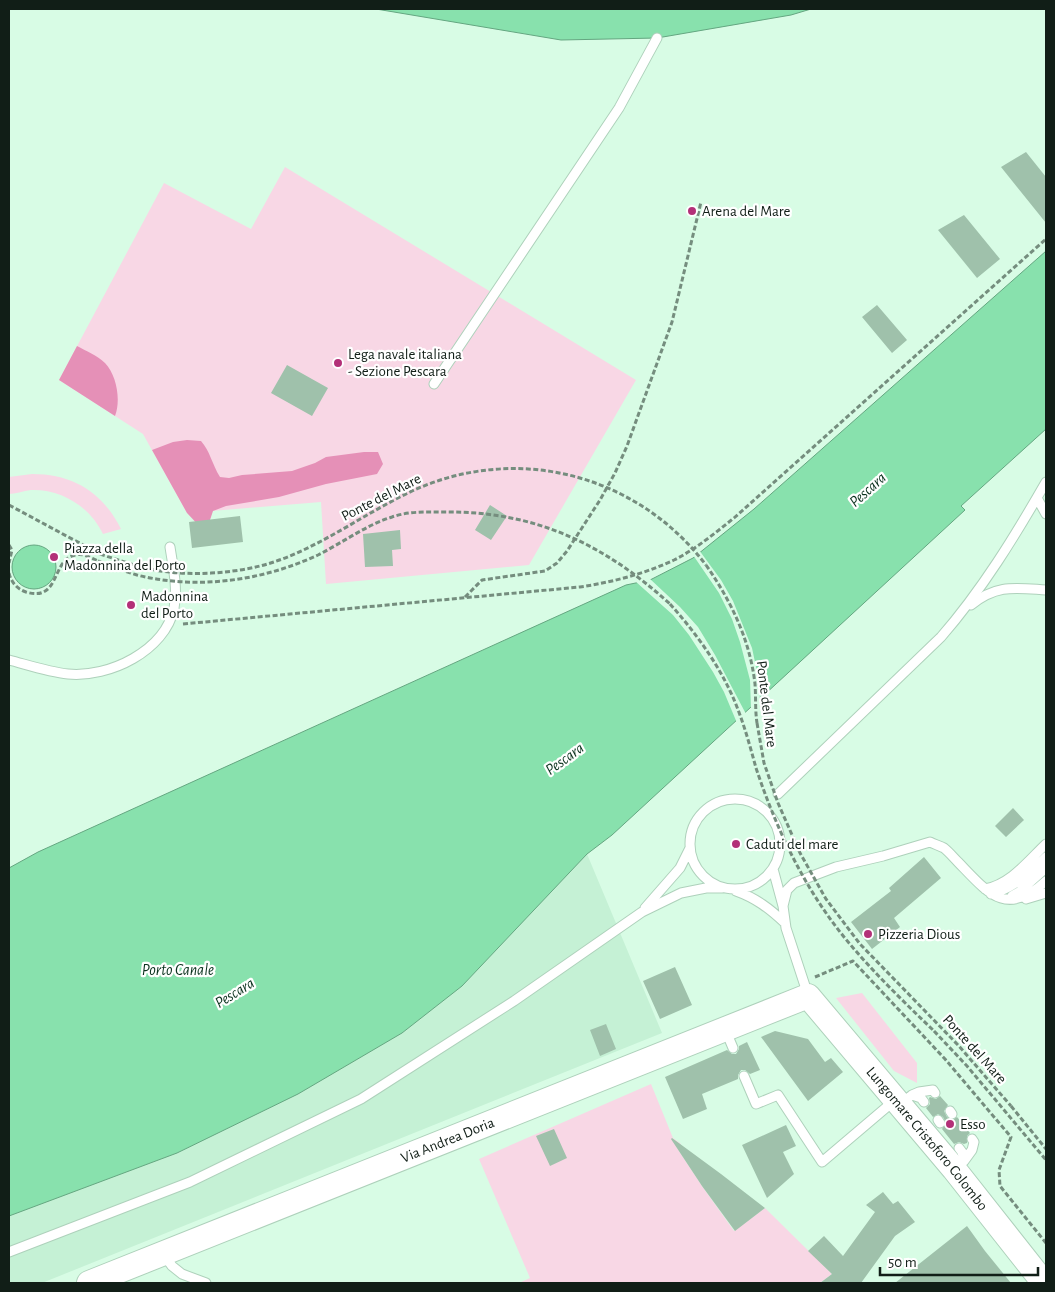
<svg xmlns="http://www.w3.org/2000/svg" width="1055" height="1292" font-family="'Alegreya Sans',sans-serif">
<rect width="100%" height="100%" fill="#d8fce5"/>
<path fill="#c5f1d5" d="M 587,854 L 662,1033 L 42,1283 L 9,1283 L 9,1216 L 177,1153 L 298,1094 L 402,1033 L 462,986 Z"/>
<path fill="#f8d7e5" d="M 285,167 L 636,380 L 529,565 L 326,584 L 321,502 L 187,513 L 143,434 L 59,380 L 164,183 L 251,229 Z
M 32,474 C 74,474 103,493 121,529 L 103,534 C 90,507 62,489 31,490 C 23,491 15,494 9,494 L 9,477 Z
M 862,993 L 917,1063 L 917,1083 L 894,1071 L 836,998 Z
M 651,1084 L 673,1138 L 681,1144 L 677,1148 L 702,1186 L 734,1231 L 765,1208 L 832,1274 L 820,1283 L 519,1283 L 530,1278 L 479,1159 Z"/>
<path fill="#e590b7" d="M 77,346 C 86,351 97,355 105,363 C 117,376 121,400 115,416 L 59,380 Z
M 187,440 L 201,441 C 210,451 212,464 220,477 L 229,478 L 242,475 L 292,471 L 315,463 L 326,457 L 364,452 L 378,452 L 383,464 L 377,474 L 326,484 L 279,497 L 226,506 L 213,511 L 207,529 L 202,529 L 187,513 L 152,450 L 173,442 Z"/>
<path fill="#88e1ad" stroke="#64a680" d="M 376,9 L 811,9 L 791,15 L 657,38 L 561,40 Z
M 1046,251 L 1046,429 L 961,506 L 965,510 L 612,835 L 587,854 L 462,986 L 402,1033 L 298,1094 L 177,1153 L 9,1216 L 9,868 L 38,852 L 626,585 L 650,580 L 693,558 L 754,509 Z
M12 567a22 22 0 1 1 44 0a22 22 0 1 1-44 0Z"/>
<path fill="#d8fce5" d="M 699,550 L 721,580 L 733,601 L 752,648 L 759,681 L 760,702 L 751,710 L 750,680 L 740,642 L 732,619 L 719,593 L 693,555 Z
M 649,578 L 680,607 L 698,627 L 715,655 L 746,714 L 737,723 L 724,692 L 713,672 L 689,635 L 673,615 L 635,581 Z"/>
<path fill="#9fc1ab" d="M 1026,152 L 1046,177 L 1046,223 L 1001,167 Z
M 964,215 L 1000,259 L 977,278 L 938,230 Z
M 877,305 L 907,340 L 892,353 L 862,317 Z
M 287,365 L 328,388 L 312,416 L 271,393 Z
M 490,505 L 507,516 L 491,540 L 475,530 Z
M 240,516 L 243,542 L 192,548 L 189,522 Z
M 400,530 L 401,549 L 392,550 L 393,566 L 365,567 L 363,534 Z
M 1013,808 L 1024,820 L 1006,837 L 995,826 Z
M 924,857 L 941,878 L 894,918 L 900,927 L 872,949 L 851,922 L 891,891 L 889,888 Z
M 675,967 L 692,1005 L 660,1019 L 643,981 Z
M 606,1024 L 616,1049 L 600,1056 L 590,1030 Z
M 775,1031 L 808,1039 L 825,1062 L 831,1058 L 843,1072 L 808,1101 L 761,1037 Z
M 747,1042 L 760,1070 L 750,1074 L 745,1070 L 741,1070 L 738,1075 L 738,1079 L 702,1094 L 707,1109 L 683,1119 L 665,1077 L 727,1050 L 732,1054 L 736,1054 L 739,1049 L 739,1046 Z
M 940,1096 L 948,1105 L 944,1111 L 947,1117 L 952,1120 L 957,1117 L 970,1133 L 967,1136 L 967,1143 L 964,1144 L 959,1142 L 954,1144 L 942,1129 L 946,1123 L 943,1117 L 938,1114 L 933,1117 L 926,1108 L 930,1104 L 929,1098 L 930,1097 L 936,1099 Z
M 786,1125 L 796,1146 L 783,1152 L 794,1174 L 767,1198 L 742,1145 Z
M 554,1129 L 567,1158 L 550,1166 L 536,1136 Z
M 672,1138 L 721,1174 L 765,1208 L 735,1231 L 702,1186 L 671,1139 Z
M 883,1192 L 893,1204 L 898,1201 L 915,1222 L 895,1236 L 861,1283 L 820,1283 L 832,1274 L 808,1251 L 824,1236 L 843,1256 L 875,1212 L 866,1205 Z
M 967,1226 L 985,1251 L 1011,1283 L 895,1283 Z"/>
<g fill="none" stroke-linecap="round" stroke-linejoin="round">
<defs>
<path id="lane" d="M 434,384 L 619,108 L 657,38
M 1037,498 L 1046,514
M 971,605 C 997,584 1015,588 1046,590
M 9,660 C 28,665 49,672 68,674 C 109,678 165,651 174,608 C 178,588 173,567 170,547
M 778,794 L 941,637 C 982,590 1015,536 1046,482
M690 844a45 45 0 1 1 90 0a45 45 0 1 1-90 0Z
M 773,869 L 783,906 L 786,928 L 808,995
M 985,889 C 1011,884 1028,861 1046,844
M 736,891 C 756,898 770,909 785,923
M 991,894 C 1014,888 1029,873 1046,857
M 1012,896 L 1019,892 L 1046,868
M 1026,899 L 1046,893
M 783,906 L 787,890 L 794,883 L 836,867 L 883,856 L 930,842 C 934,844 940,846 944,848 C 949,852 954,858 958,862 C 988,893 1006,918 1046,881
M 645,908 L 680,868 L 690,848
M 725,1029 L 733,1048
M 744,1076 L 756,1104 L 778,1095 L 822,1162 L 895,1100
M 912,1095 L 919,1092 L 933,1090 L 935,1093
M 900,1104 L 912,1095 L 921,1098 L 924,1102
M 950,1111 L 952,1114
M 938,1120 L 940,1123
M 964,1161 L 972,1150 L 974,1142 L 972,1139
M 954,1169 L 964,1161 L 962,1152 L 959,1148
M 9,1252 L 190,1182 L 361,1099 L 514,1001 L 642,912 L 681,893 L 706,888 L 722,888
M 164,1255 L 172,1266 L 182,1274 L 206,1283"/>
<g id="secondary">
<path id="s1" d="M 89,1283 L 808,996 L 954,1169 L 1044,1283"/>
</g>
</defs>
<use href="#lane" stroke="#aed1bb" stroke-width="11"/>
<use href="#secondary" stroke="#aed1bb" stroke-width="26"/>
<path stroke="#758d7e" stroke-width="3" stroke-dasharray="5 2.5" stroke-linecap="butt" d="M 9,505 L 100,554
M 9,545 L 12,550 L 9,563
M 706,565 C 731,601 750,640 755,684 C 756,697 755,710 757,723
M 9,573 C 11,582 17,589 26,592 C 59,602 52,563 72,556 C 82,552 89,557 98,561
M 465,597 L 482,580 L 545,571 L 557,563 L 567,551 L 600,500 L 615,473 L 627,446 L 672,322 L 701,202
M 670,604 C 696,633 720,666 735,702 C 744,724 750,746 756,768
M 183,624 L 580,587 C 613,582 644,574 674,560 C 696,549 715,533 734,518 L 1046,239
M 815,977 L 853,961 L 945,1059 L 1011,1137 L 999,1170 L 1000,1186 L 1046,1243
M 934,1031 L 967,1066 L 1046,1160
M 1011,1106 L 1046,1149"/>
<use href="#lane" stroke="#fff" stroke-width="9"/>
<use href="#secondary" stroke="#fff" stroke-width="24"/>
<path stroke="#758d7e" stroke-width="3" stroke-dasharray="5 2.5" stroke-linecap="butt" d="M 100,554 C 118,560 136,566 155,570 C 188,576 227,574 260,566 C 312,553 360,516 408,493 C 513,442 636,473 706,565
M 98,561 C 111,566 124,571 137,575 C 197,590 262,581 318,555 C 342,543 366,525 392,517 C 409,511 427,512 445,512 C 535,511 604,544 670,604
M 757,723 L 764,763 L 778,803 L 800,853 L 826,899 L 860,944 L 958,1045 L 1011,1106
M 756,768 C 777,831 806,892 849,943 C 875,974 905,1003 934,1031"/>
</g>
<g fill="#b33078" stroke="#fff" stroke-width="2">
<circle cx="692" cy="211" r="5"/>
<circle cx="338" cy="363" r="5"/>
<circle cx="54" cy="557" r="5"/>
<circle cx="131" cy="605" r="5"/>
<circle cx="736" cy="844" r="5"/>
<circle cx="868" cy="934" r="5"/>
<circle cx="950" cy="1124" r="5"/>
</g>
<g text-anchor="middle" stroke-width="4.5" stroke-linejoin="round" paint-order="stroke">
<g font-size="15" fill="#111e17" stroke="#fff" text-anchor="start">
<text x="702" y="216">Arena del Mare</text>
<text x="348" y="359">Lega navale italiana<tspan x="348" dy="17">- Sezione Pescara</tspan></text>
<text x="64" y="553">Piazza della<tspan x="64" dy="17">Madonnina del Porto</tspan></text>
<text x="141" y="601">Madonnina<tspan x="141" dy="17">del Porto</tspan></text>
<text x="746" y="849">Caduti del mare</text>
<text x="878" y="939">Pizzeria Dious</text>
<text x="960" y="1129">Esso</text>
</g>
<g font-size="15" fill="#111e17" stroke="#fff">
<text transform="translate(381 497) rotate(-27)" y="5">Ponte del Mare</text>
<text transform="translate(767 704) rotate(83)" y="5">Ponte del Mare</text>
<text transform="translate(975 1049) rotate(48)" y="5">Ponte del Mare</text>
<text dy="5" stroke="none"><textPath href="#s1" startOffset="386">Via Andrea Doria</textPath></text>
<text dy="5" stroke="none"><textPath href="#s1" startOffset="960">Lungomare Cristoforo Colombo</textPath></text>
</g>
<g font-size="16" font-style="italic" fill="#0b321e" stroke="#fff">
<text transform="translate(867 489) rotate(-42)" y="6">Pescara</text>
<text transform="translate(564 758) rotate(-36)" y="6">Pescara</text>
<text x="178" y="975">Porto Canale</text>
<text transform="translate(234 992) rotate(-32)" y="6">Pescara</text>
</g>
</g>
<rect width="1055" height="1292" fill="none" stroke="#111e17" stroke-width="20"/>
<path d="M880 1267v8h158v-8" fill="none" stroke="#111e17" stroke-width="2.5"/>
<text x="888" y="1267" font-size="15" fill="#111e17" stroke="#ffffff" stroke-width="4" paint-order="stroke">50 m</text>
</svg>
